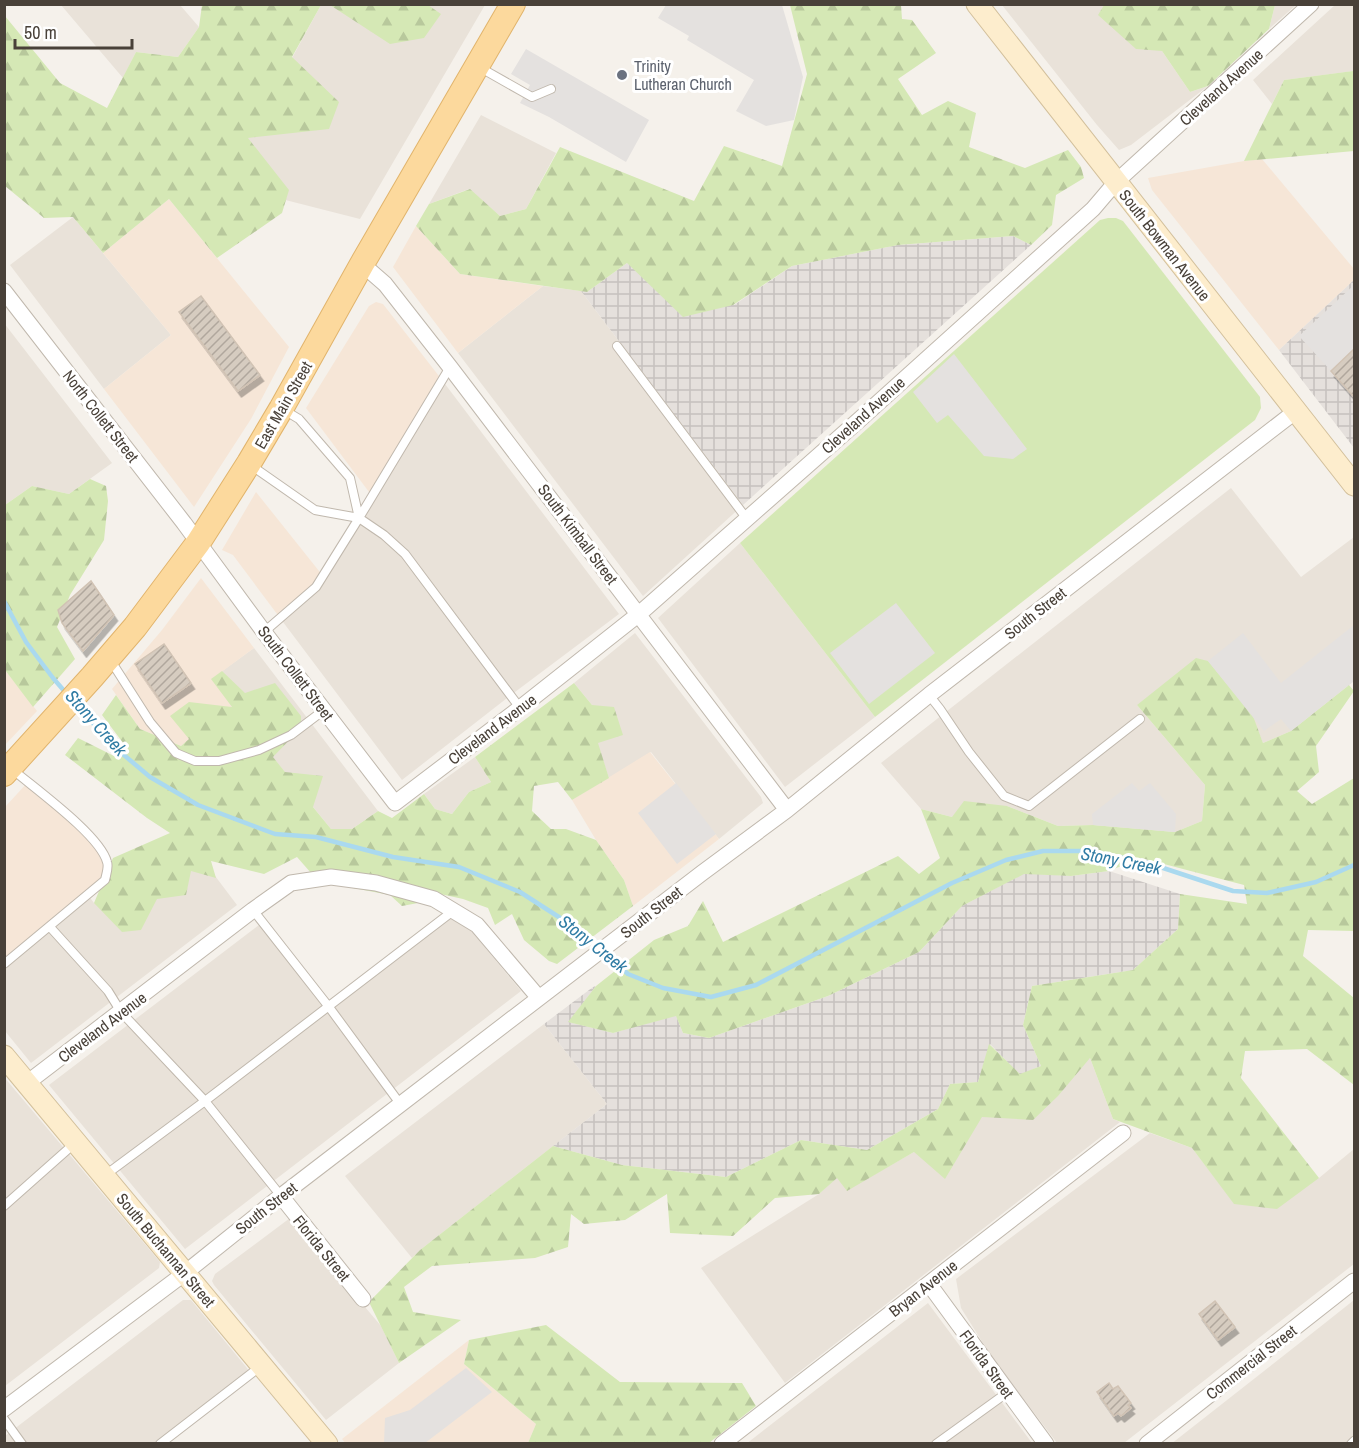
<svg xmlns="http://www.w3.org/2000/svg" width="1359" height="1448" font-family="'Archivo Narrow',sans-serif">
<defs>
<pattern id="industrial-grid" width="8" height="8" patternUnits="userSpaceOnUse" patternTransform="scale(1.5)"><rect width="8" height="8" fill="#e5e0dc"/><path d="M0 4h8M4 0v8" fill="none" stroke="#c6c1be"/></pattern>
<pattern id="forest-firs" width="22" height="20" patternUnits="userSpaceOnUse" patternTransform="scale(1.5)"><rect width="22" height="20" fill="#d5e8b5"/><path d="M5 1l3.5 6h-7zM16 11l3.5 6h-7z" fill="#b8c89c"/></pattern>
<pattern id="building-hatch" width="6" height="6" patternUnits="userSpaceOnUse" patternTransform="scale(1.5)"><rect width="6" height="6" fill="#d6ccc0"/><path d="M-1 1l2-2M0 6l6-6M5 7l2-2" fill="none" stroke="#b0a79d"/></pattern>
<filter id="shadow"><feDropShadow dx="3.5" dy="6" stdDeviation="0" flood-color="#0004"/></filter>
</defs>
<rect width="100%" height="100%" fill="#f5f1eb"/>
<path fill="#e9e2d9" d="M 61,5 L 180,5 L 199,27 L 178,57 L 136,52 L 123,78 Z
M 321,5 L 485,5 L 360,219 L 223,184 Z
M 1002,5 L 1104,5 L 1099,15 L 1162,51 L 1190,92 L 1208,86 L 1131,145 L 1119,150 L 1097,125 Z
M 1275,5 L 1296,5 L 1269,29 Z
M 1335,5 L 1354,5 L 1354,71 L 1284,80 L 1272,104 L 1253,80 Z
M 481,115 L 556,153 L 526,209 L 500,216 L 469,189 L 429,204 Z
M 73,217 L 171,335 L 104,389 L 10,265 Z
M 543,286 L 581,291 L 743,505 L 643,596 L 458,353 Z
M 4,323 L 112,463 L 69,494 L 32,486 L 5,505 Z
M 442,380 L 619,614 L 511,695 L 402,780 L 280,618 L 316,587 Z
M 1231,488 L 1301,577 L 1354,537 L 1354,681 L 1291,731 L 1263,743 L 1252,716 L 1137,705 L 1205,785 L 1202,821 L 1175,832 L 1093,825 L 1058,826 L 1007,806 L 952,817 L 921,809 L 881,763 Z
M 740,543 L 875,717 L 785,787 L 658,618 Z
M 635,633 L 761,797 L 763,803 L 719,839 L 651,752 L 609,778 L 597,743 L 592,705 L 574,683 Z
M 254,648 L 378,811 L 352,829 L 331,829 L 232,707 L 211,679 Z
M 475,757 L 491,782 L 469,792 L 452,814 L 435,809 L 424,794 Z
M 203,860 L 237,905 L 31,1063 L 5,1031 L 4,964 L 88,895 L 94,903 Z
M 448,915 L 468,927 L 521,991 L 185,1249 L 49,1085 L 263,922 L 329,1006 Z
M 544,1024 L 607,1104 L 420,1250 L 412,1258 L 345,1176 Z
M 1090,1058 L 1113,1119 L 1120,1122 L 785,1383 L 701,1268 L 819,1194 L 837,1177 L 847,1190 L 914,1152 Z
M 4,1077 L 160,1262 L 159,1268 L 5,1386 Z
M 1150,1133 L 1192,1148 L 1235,1204 L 1319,1178 L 1354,1149 L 1354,1264 L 1124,1443 L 1057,1443 L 991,1356 L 961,1308 L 956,1279 Z
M 290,1218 L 381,1326 L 399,1363 L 326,1420 L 214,1285 L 212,1281 L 215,1274 Z
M 183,1300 L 191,1300 L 251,1373 L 160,1443 L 5,1444 L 5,1436 Z
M 1354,1300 L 1354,1443 L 1171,1444 L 1320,1327 Z
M 928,1303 L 1032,1443 L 746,1444 Z"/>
<path fill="#f6e6d7" d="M 1262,159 L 1354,269 L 1354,280 L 1279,350 L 1152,190 L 1148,178 L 1244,161 Z
M 169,199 L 289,347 L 251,419 L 194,507 L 104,389 L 171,335 L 103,253 Z
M 416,226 L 460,274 L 543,286 L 458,353 L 393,267 Z
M 376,302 L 383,304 L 442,380 L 372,496 L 306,408 L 369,306 Z
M 256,492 L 323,576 L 280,618 L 233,555 L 222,550 Z
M 201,578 L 254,648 L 212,679 L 232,707 L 181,746 L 140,729 L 112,689 L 162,630 Z
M 5,670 L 37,711 L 5,745 L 4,745 Z
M 650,752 L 719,839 L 633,906 L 624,880 L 596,840 L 572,800 Z
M 28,782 L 79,825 L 108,863 L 105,880 L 5,964 L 5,807 Z
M 469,1340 L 464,1364 L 536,1424 L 528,1443 L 346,1444 L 342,1439 Z"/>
<path fill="url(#industrial-grid)" d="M 1013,236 L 1031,245 L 743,505 L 581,291 L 587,292 L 627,263 L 734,305 L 792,266 L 898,245 Z
M 1354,280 L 1354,448 L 1279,350 Z
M 1109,871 L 1180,894 L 1178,929 L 1133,970 L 1032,986 L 1023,1025 L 1041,1066 L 1020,1075 L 990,1044 L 978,1082 L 950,1084 L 938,1109 L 867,1150 L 801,1140 L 726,1177 L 622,1165 L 553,1146 L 607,1104 L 544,1024 L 593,987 L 596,986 L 569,1022 L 613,1033 L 676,1015 L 683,1033 L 709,1038 L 828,996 L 919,952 L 962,906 L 1024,873 L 1071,876 Z"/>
<path fill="url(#forest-firs)" d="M 202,5 L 321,5 L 292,57 L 339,102 L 329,129 L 248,138 L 289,190 L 282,213 L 217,258 L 169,199 L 103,253 L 73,217 L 44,218 L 5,186 L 5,16 L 60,83 L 107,108 L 136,52 L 178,57 L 199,27 Z
M 330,5 L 428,5 L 441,14 L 424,38 L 390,44 Z
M 790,5 L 901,5 L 902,19 L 912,20 L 936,53 L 898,79 L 922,115 L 948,101 L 976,113 L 969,147 L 1025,168 L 1068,150 L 1081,167 L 1084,178 L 1056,195 L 1052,225 L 1031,245 L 1013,236 L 898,245 L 792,266 L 733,305 L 683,317 L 627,263 L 587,292 L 460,274 L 416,226 L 429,204 L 470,189 L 500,216 L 526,209 L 560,147 L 694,201 L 724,146 L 782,166 L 807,74 Z
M 1104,5 L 1104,4 L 1275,5 L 1269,29 L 1208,86 L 1190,92 L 1162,51 L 1136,49 L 1098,15 Z
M 1353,71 L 1354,71 L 1354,151 L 1244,161 L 1284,80 Z
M 90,479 L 106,486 L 108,501 L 104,540 L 70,595 L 57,627 L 75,659 L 33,707 L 5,670 L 5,505 L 32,486 L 69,494 Z
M 1196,658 L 1208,661 L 1253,716 L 1263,743 L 1291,731 L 1349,685 L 1354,691 L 1316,746 L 1319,772 L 1297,791 L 1312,804 L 1354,778 L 1354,931 L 1308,930 L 1303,956 L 1354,998 L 1354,1085 L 1307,1049 L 1245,1051 L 1241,1078 L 1319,1178 L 1277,1209 L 1234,1204 L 1192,1148 L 1113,1119 L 1090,1058 L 1058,1096 L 1033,1120 L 982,1117 L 945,1179 L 914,1152 L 847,1191 L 837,1178 L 819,1194 L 775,1198 L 733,1236 L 670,1233 L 667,1194 L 625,1220 L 584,1224 L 571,1214 L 568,1247 L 535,1258 L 432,1266 L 404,1287 L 413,1312 L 461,1320 L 399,1363 L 369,1302 L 420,1250 L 553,1146 L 622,1165 L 726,1177 L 801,1140 L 867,1150 L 938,1109 L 950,1084 L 978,1082 L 989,1044 L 1020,1074 L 1041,1066 L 1023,1025 L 1032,986 L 1133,970 L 1178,929 L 1180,894 L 1247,904 L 1244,885 L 1141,858 L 1109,871 L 1071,876 L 1024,874 L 962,906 L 919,952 L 828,996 L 709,1038 L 683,1033 L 676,1016 L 613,1033 L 568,1022 L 596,986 L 654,940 L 688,926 L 703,901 L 723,942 L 898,856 L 919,874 L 940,858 L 921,809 L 952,817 L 964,801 L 1007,806 L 1058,826 L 1093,825 L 1175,832 L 1202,821 L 1205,785 L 1137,705 Z
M 222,671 L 245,693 L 275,683 L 301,716 L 301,728 L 273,757 L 285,772 L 323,776 L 313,807 L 331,829 L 352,829 L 378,811 L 392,818 L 424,794 L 435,809 L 452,814 L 469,792 L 491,782 L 475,757 L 574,683 L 592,705 L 614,707 L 623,735 L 598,743 L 609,778 L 572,800 L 558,782 L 534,786 L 532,811 L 551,829 L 566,829 L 596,840 L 624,880 L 633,906 L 557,964 L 549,961 L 524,940 L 512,914 L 495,925 L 488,908 L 463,899 L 422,890 L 418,903 L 402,906 L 390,895 L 332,884 L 311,873 L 297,857 L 264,874 L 211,861 L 216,878 L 191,871 L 186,895 L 157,899 L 141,930 L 122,932 L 94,903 L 113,858 L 170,833 L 147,818 L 65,755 L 78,738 L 120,759 L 127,748 L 102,715 L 116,695 L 140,729 L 181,746 L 189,739 L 170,716 L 189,702 L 232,707 L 211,679 Z
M 546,1325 L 620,1382 L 742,1383 L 756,1406 L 709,1443 L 528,1443 L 536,1424 L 464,1364 L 469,1340 Z"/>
<path fill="#d5e8b5" d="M 1108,218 L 1116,218 L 1123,221 L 1260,397 L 1261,408 L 1255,420 L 875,717 L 740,543 L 1100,220 Z"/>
<path fill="#e4e1df" d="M 666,5 L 782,5 L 803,77 L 794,120 L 766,126 L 736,111 L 754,80 L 687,40 L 689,36 L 658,18 Z
M 526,49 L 649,120 L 626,162 L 549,117 L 520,103 L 530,85 L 511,74 Z
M 1354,285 L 1354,349 L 1331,371 L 1299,336 Z
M 954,354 L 1027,449 L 1013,459 L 984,456 L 948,415 L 937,423 L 913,392 Z
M 896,603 L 935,653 L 869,704 L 830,653 Z
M 1354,625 L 1354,681 L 1291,731 L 1281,719 L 1264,731 L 1208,661 L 1243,633 L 1281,683 Z
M 676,783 L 716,834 L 677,864 L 638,813 Z
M 1132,783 L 1139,791 L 1150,783 L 1176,814 L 1175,832 L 1093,825 L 1092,814 Z
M 466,1368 L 492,1392 L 425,1443 L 384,1443 L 385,1418 L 410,1410 Z"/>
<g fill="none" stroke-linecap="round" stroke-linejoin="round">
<path stroke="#aad9ef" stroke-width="4.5" d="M 4,601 L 26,642 L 53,678 L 66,693
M 76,704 L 112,745 L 150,777 L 198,805 L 275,834 L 316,837 L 393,857 L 459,867 L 520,892 L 579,930 L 628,974 L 663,988 L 711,997 L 756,985 L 952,883 L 1006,860 L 1043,851 L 1086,851 L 1145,862 L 1233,891 L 1267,893 L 1316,882 L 1354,865"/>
</g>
<path fill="url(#building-hatch)" stroke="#d1c3b4" stroke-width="1.5" filter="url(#shadow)" d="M 201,296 L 260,375 L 238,391 L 179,312 Z
M 1354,349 L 1354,397 L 1331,371 Z
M 91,581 L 114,615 L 83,651 L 62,623 L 58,610 Z
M 164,644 L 191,683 L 162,703 L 135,664 Z
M 1215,1301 L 1235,1327 L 1218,1340 L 1199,1314 Z
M 1109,1383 L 1113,1389 L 1118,1386 L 1131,1403 L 1128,1405 L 1131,1408 L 1121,1416 L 1118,1413 L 1114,1416 L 1097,1392 Z"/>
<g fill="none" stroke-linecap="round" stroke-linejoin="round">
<defs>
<path id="lane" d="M 479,67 L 532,97 L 551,89
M 617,346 L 747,519
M 450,367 L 359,518 L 384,535 L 405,554 L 520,708
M 252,466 L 315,510 L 359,518
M 264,632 L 316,587 L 359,518 L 350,478 L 299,419 L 284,410
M 111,661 L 150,722 L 176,753 L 195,761 L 219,761 L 259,750 L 291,735 L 324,710
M 929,695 L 940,709 L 969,752 L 1004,796 L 1029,806 L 1140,719
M 253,910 L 329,1007 L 401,1105
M 50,927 L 108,991 L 121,1012 L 205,1101 L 281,1196
M 4,964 L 105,880 C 106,875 109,867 107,862 C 100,835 34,788 12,769
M 104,1176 L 205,1101 L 453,911
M 4,1206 L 75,1143
M 4,1419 L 22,1444
M 160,1444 L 261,1366
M 936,1444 L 1008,1392
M 1351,1444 L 1354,1441"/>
<path id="street" d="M 362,264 L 385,284 L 450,367 L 787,810
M 4,291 L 184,523 L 264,632 L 395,803 L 520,708 L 639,614 L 859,420 L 1093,209 L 1116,182 L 1311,4
M 27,1083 L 253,910 L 291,883 L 331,877 L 376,883 L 434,899 L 477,925 L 539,998
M 281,1196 L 363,1299
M 929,1284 L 1046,1444
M 4,1409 L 185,1273 L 281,1196 L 702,873 L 787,810 L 929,695 L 1296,411
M 722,1444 L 1123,1133
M 1147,1444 L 1354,1281"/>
<path id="secondary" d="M 977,4 L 1354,485
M 4,1056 L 327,1444"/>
<path id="primary" d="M 4,774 L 92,677 L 135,627 L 198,543 L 249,463 L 281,409 L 362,264 L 513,4"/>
</defs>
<use href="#lane" stroke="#c0b8ad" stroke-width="10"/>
<use href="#street" stroke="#c0b8ad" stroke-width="17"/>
<use href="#secondary" stroke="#d3c09c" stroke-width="23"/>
<use href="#primary" stroke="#e1b46c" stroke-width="26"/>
<use href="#lane" stroke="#fff" stroke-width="8"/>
<use href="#street" stroke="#fff" stroke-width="15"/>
<use href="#secondary" stroke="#fdedcd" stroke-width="21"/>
<use href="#primary" stroke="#fcd99d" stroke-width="24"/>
</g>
<circle fill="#6b7280" stroke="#fff" stroke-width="2" cx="622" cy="75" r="6"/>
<g text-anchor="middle" stroke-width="6" stroke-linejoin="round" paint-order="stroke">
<g font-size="16" fill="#5b616d" stroke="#fff" text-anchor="start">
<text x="634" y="72">Trinity<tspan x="634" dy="18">Lutheran Church</tspan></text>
</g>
<g font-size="16" fill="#494139" stroke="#fff">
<text transform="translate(1221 87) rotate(-42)" y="6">Cleveland Avenue</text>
<text transform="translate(1165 245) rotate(52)" y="6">South Bowman Avenue</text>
<text transform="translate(283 405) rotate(-60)" y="6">East Main Street</text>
<text transform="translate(863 415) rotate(-42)" y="6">Cleveland Avenue</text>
<text transform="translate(101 416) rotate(52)" y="6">North Collett Street</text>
<text transform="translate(578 534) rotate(53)" y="6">South Kimball Street</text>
<text transform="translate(1035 613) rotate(-38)" y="6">South Street</text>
<text transform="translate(296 673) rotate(53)" y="6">South Collett Street</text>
<text transform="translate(492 729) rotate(-37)" y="6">Cleveland Avenue</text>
<text transform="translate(651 912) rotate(-38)" y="6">South Street</text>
<text transform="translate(102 1027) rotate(-37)" y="6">Cleveland Avenue</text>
<text transform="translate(266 1208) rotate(-38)" y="6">South Street</text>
<text transform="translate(322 1248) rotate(51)" y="6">Florida Street</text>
<text transform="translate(166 1250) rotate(50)" y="6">South Buchannan Street</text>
<text transform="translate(923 1288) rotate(-38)" y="6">Bryan Avenue</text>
<text transform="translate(1251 1362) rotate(-38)" y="6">Commercial Street</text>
<text transform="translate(987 1364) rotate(54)" y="6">Florida Street</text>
</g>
<g font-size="18" font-style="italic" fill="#307ca4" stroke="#fff">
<text transform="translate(96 723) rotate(48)" y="6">Stony Creek</text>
<text transform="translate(1121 861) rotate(11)" y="6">Stony Creek</text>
<text transform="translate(593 944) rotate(38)" y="6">Stony Creek</text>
</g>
</g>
<rect width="1359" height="1448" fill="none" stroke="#494139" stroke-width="12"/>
<path d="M15 39v9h117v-9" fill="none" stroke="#494139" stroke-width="3"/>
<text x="24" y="39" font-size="18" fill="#494139" stroke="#ffffff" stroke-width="4.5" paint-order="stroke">50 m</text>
</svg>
